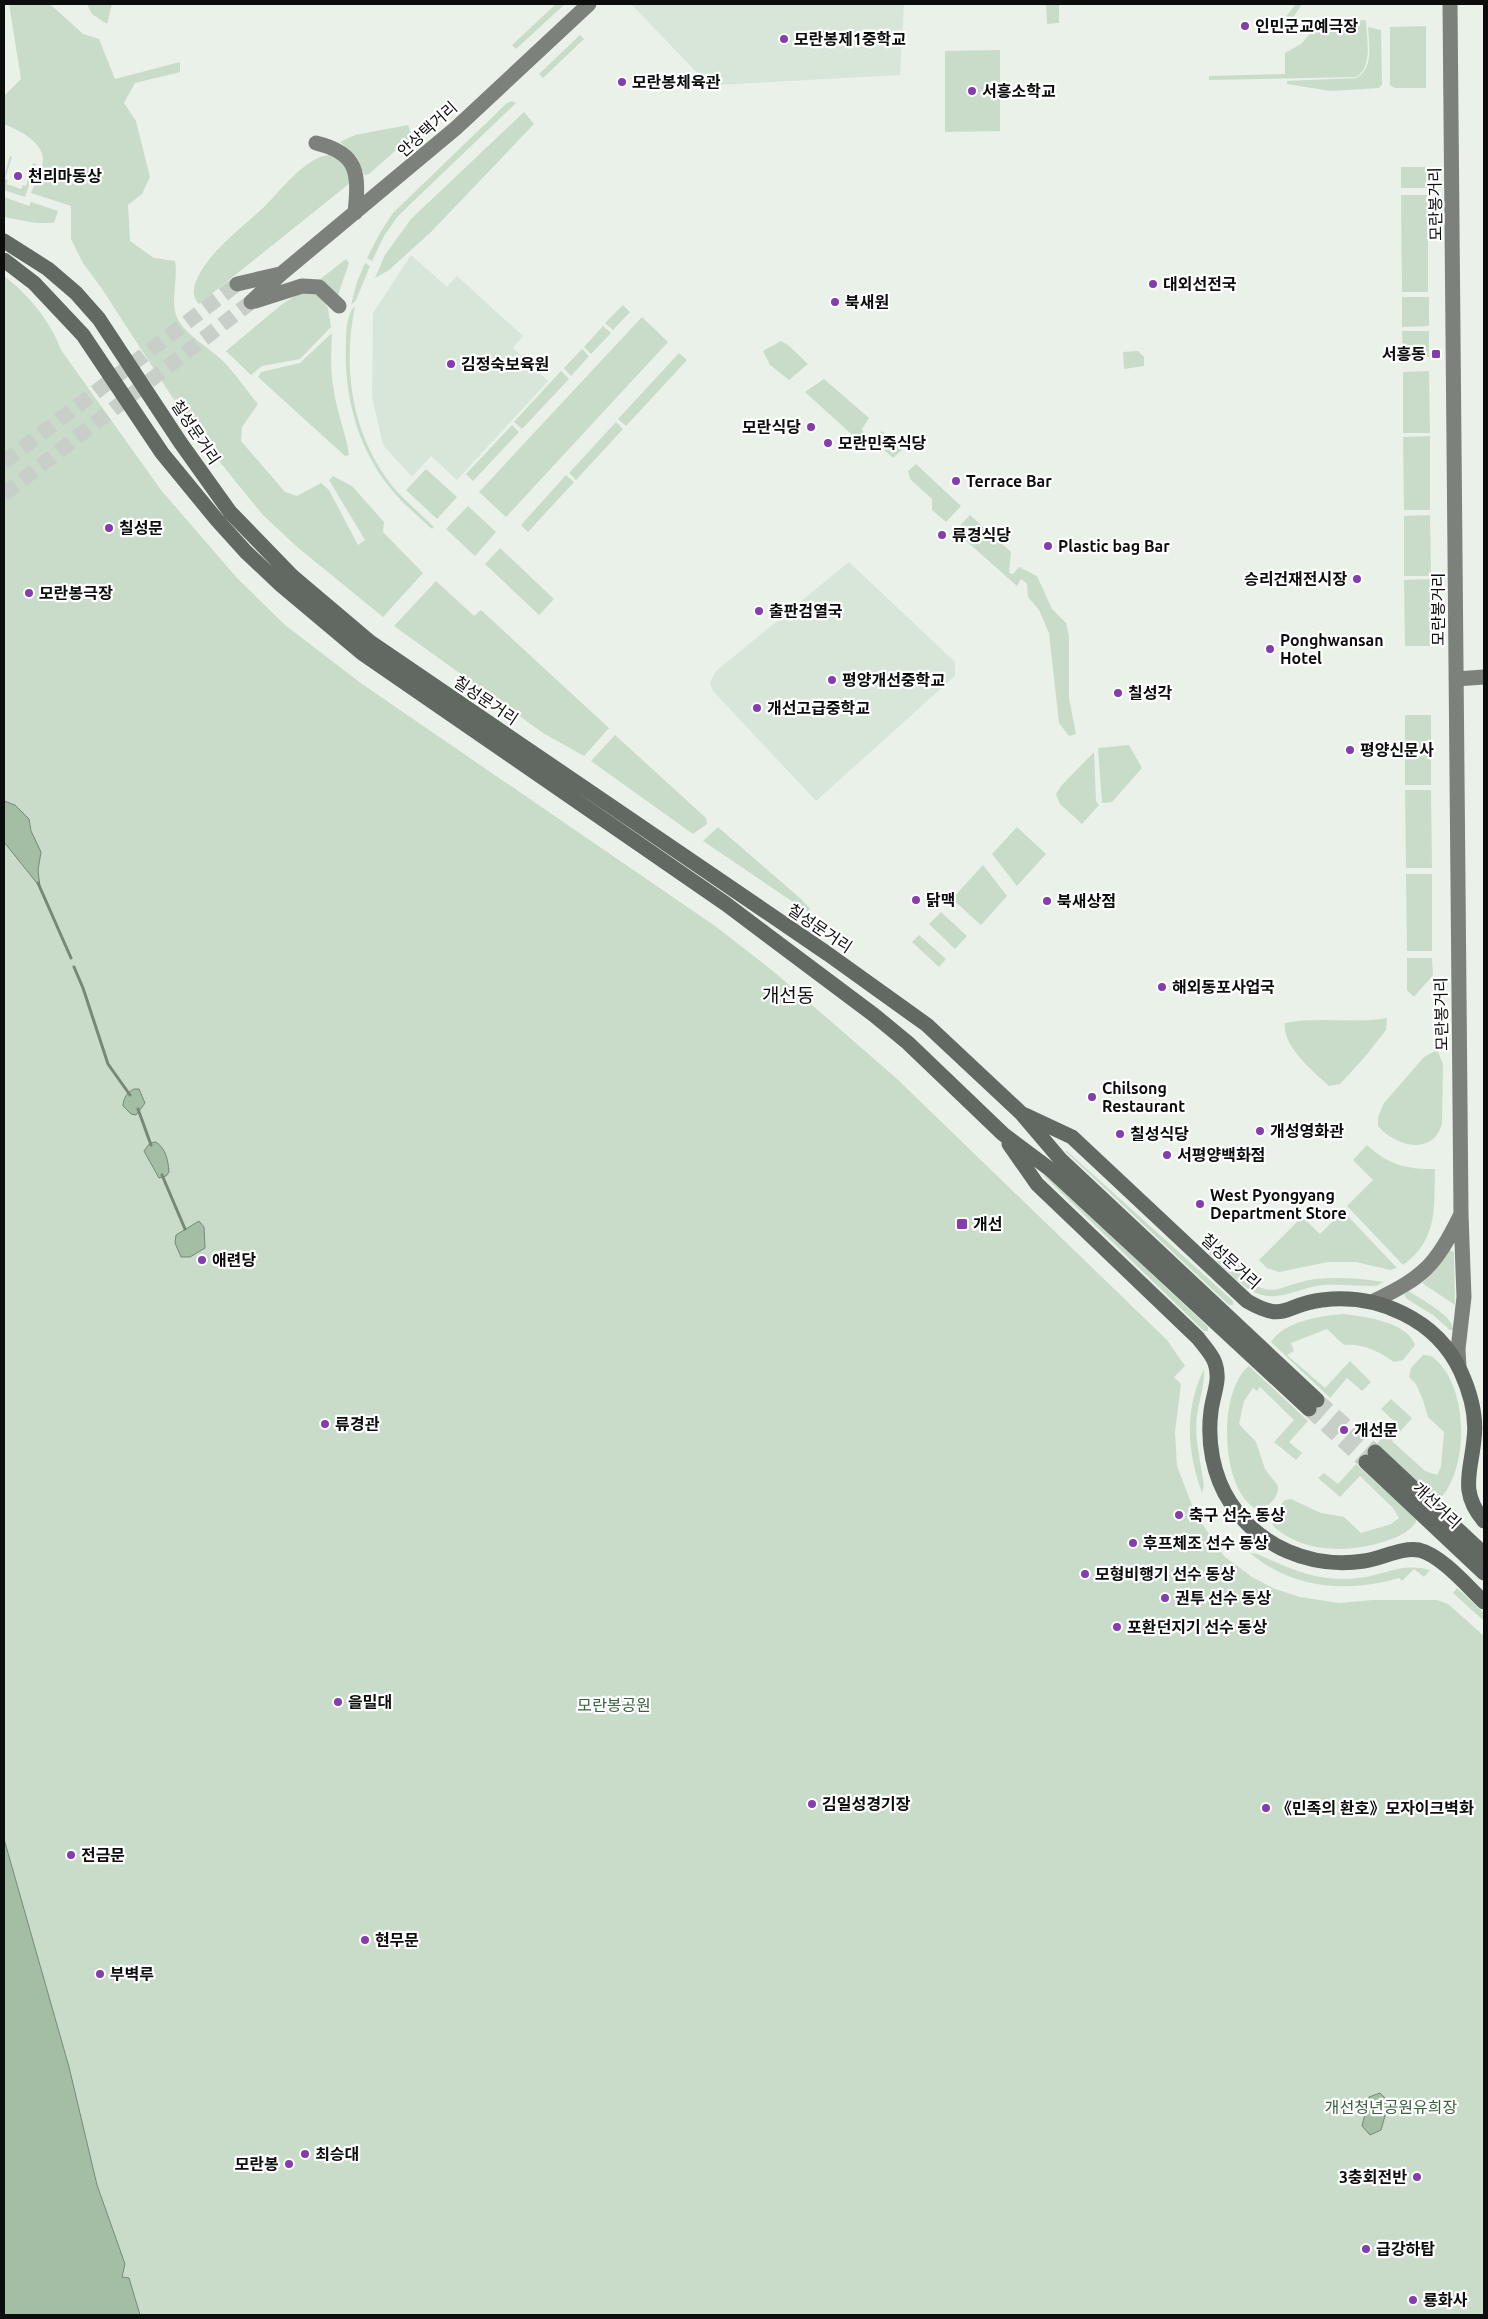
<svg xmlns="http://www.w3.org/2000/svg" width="1488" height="2319" font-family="Ubuntu,'Noto Sans KR',sans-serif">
<rect width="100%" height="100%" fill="#e9f1e9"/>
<path fill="#d8e6d9" d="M 631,4 L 904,4 L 900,75 L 719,85 L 707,83 Z
M 411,255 L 447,287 L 457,276 L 523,336 L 513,348 L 548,381 L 457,480 L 431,456 L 412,477 L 383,445 L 372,397 L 373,313 Z
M 849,562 L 955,662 L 955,676 L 816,801 L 713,691 L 710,683 L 716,671 Z"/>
<path fill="#c9dcca" d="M 9,4 L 50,4 L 83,34 L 99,39 L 115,79 L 180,62 L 180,72 L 135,83 L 124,103 L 136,121 L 150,177 L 142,194 L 128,205 L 130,241 L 154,258 L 175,261 C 178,279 171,297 176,315 C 182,333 210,348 223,361 C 236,374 246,390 258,404 L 242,427 L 241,441 L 285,492 L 297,496 L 321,483 L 329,490 L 358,545 L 365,540 L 329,480 L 333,476 L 352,486 L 384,522 L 383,532 L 423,573 L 383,617 L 296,546 L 263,515 L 193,429 L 102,289 L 83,263 L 71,239 L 71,206 L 31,193 C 35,183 43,169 43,159 C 43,142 17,129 4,124 L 4,93 L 5,95 L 21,79 Z
M 87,4 L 112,4 L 107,24 L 92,14 Z
M 556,4 L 565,4 L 516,49 L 512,45 Z
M 1046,4 L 1059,4 L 1059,23 L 1047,24 Z
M 1296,4 L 1302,4 L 1294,16 L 1278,30 L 1270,34 L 1259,33 L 1283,20 Z
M 1366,20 C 1366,38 1374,66 1356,77 L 1209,80 L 1209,76 L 1285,74 L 1285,53 L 1301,44 L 1319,23 Z
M 1426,26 L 1426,88 L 1395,88 L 1390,85 L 1390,27 Z
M 1368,27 L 1381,30 L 1382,84 L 1379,88 L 1330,91 L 1287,84 L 1287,81 L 1356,78 C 1374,69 1369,45 1368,27 Z
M 580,35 L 584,39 L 543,78 L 539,74 Z
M 1000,50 L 1000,131 L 945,132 L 945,51 Z
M 512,101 L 516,103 L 398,216 L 384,236 L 372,261 L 367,258 L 380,233 L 393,213 L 507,103 Z
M 524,112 L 534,124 L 431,232 L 389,270 L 375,278 L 385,255 L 411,219 Z
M 408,125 L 412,136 L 369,174 L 364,175 L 357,157 L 340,142 L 355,135 Z
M 329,155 L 347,165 L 350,183 L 199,304 C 190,295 194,284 200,273 C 214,248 243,227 264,207 C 280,191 297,168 318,158 C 321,156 325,156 329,155 Z
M 10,156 L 12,157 L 5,179 L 8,180 L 7,184 L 21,189 L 23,185 L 26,186 L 33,163 L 36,164 L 25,197 L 4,190 L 4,176 Z
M 1401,167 L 1427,167 L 1428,188 L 1401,188 Z
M 1401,195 L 1428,195 L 1428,292 L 1402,292 Z
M 4,197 L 29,206 L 31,202 L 58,211 L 54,223 L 35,223 L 4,217 Z
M 346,259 L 349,263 L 338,295 L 319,280 Z
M 365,263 L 370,266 L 356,300 L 351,305 L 357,282 Z
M 4,276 C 28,294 51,322 61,350 L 161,490 L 237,578 L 285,625 L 362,684 L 715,926 L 773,971 L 896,1078 L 1167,1340 L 1185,1366 L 1174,1377 L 1181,1384 L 1175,1432 L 1177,1466 L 1195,1513 L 1224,1556 L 1252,1577 L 1275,1589 L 1300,1597 L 1339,1603 L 1373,1600 L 1437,1600 L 1448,1604 L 1484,1636 L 1484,2315 L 140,2315 L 129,2278 L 122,2277 L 125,2264 L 97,2185 L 69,2067 L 4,1839 Z
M 303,291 L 319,295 L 328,308 L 331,327 L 300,359 L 262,366 L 251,375 L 226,351 L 281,305 Z
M 1402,297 L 1429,297 L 1429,326 L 1402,327 Z
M 623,305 L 630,312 L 613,330 L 605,323 Z
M 355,306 C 342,370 352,435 393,487 C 405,501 421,514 434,527 L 432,529 C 418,516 403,504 391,489 C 358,449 344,397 346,346 C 346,334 346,314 355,306 Z
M 642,317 L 668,342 L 506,517 L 479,492 Z
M 603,326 L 611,333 L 591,354 L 584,347 Z
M 1402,331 L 1429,331 L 1429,357 L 1403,357 Z
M 332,333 C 331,353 330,372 334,391 C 337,413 346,433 349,455 L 345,456 L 258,377 L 261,372 L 300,363 Z
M 781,341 L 788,345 L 808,364 L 789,380 L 770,365 L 763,351 Z
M 582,349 L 589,356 L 571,376 L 564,368 Z
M 1138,351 L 1144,357 L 1144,366 L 1124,369 L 1123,352 Z
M 679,353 L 687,360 L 626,426 L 618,419 Z
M 561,371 L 569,379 L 522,429 L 514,422 Z
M 1429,371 L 1430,433 L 1403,433 L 1403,372 Z
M 824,379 L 869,418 L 862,429 L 866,439 L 859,441 L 805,392 Z
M 616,422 L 623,429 L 576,480 L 569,473 Z
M 512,425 L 519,432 L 473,481 L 466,474 Z
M 882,431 L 902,450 L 893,458 L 873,440 Z
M 1430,436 L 1430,510 L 1404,510 L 1403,437 Z
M 916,464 L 961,506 L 946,522 L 932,510 L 932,499 L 910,479 L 908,471 Z
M 426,469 L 457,497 L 437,519 L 406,490 Z
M 566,475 L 574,482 L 528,532 L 521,525 Z
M 468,506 L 496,532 L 475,556 L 446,529 Z
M 970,515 L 1011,552 L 1009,573 L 1013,574 L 1019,567 L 1037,576 L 1052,609 L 1066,623 L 1069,636 L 1069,698 L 1076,734 L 1069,736 L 1059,723 L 1049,633 L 1039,610 L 1028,597 L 1027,584 L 1021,579 L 1017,586 L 955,531 Z
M 1430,515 L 1431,576 L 1404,576 L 1404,516 Z
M 500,548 L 554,599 L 539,615 L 485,564 Z
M 1431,579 L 1431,646 L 1405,646 L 1404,580 Z
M 436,581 L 474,616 L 481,610 L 609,728 L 584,756 L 543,733 L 394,626 Z
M 1405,715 L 1431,715 L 1431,785 L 1405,785 Z
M 615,735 L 706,818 L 707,824 L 693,834 L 591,761 Z
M 1129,745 L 1142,768 L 1112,802 L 1102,803 L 1098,748 Z
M 1094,752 L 1096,801 L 1099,805 L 1082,824 L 1060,804 L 1056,794 L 1061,786 Z
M 1405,790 L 1431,790 L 1432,868 L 1406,868 Z
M 718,827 L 801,899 L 810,909 L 808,912 L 703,841 Z
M 1017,827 L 1046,854 L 1017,886 L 992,854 Z
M 983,865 L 1007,896 L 981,925 L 952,899 Z
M 1406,874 L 1432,874 L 1432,951 L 1407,951 Z
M 941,912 L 967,936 L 955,949 L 929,924 Z
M 919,935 L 946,959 L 939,967 L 912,942 Z
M 1407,958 L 1432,958 L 1433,975 L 1414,997 L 1407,990 Z
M 1387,1018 L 1386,1030 L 1364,1058 L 1340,1084 L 1329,1086 C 1313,1071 1282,1046 1285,1023 C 1319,1016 1353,1024 1387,1018 Z
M 1435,1051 L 1438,1052 L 1443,1064 L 1442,1124 C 1432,1157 1395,1146 1378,1126 L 1378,1117 L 1384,1103 L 1424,1057 Z
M 1367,1145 C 1387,1164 1408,1170 1435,1169 C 1434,1208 1438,1240 1403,1265 L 1347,1206 L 1373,1180 L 1353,1160 Z
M 1065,1151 L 1067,1151 L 1233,1301 L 1233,1305 L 1229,1305 Z
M 1045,1173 L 1208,1327 L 1208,1331 L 1204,1331 L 1044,1176 Z
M 1343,1211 L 1397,1268 L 1390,1270 L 1356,1262 L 1328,1262 L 1279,1272 L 1267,1268 L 1259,1260 L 1302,1217 L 1320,1234 Z
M 1205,1241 L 1213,1248 L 1220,1241 L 1245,1264 L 1238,1272 C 1273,1304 1278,1284 1316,1279 C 1339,1277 1361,1278 1383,1282 L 1376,1286 C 1358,1286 1341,1284 1323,1285 C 1299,1287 1280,1303 1256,1293 C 1238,1285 1216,1259 1201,1246 Z
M 1449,1250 L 1454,1252 L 1455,1305 L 1422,1283 L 1435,1270 Z
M 1408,1291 C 1418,1297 1455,1317 1453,1330 L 1450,1330 L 1433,1315 L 1407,1299 L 1404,1295 Z
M 1343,1314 C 1363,1316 1408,1322 1415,1345 L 1403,1360 L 1394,1362 C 1380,1352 1363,1343 1344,1345 L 1327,1329 L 1291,1343 L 1294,1351 L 1287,1355 L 1325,1388 L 1350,1361 L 1371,1382 L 1362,1391 L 1347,1378 L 1330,1398 L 1271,1342 C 1285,1321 1320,1316 1343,1314 Z
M 1423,1355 L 1431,1356 C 1469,1382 1470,1467 1440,1499 L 1435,1498 L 1377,1444 L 1395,1422 L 1381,1409 L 1391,1399 L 1412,1418 L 1392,1441 L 1425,1471 L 1437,1475 L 1441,1467 L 1444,1432 L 1428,1417 L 1423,1400 L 1416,1384 L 1409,1377 L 1411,1368 Z
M 1249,1366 L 1308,1421 L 1289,1442 L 1302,1453 L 1296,1460 L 1274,1442 L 1294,1420 L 1260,1387 L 1257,1391 L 1253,1388 L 1244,1401 L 1239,1424 L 1256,1442 L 1265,1469 L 1278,1486 C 1279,1497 1269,1507 1258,1510 C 1220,1493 1217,1391 1249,1366 Z
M 1204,1369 C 1205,1385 1199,1400 1197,1416 C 1194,1439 1201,1462 1204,1486 L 1202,1493 C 1187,1451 1184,1410 1204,1369 Z
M 1356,1464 L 1416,1519 L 1416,1522 C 1409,1533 1395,1538 1383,1542 C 1347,1553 1303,1553 1273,1526 L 1272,1519 L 1275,1511 L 1285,1500 L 1291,1499 L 1321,1513 L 1344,1517 L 1361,1533 L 1391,1524 L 1399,1518 L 1393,1508 L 1360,1476 L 1340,1497 L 1318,1478 L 1324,1473 L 1338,1484 Z
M 1250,1553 L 1257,1554 C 1291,1569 1319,1583 1358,1578 C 1385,1575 1402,1562 1430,1570 L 1424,1577 L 1414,1569 L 1402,1581 L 1399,1578 C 1348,1593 1292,1589 1250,1553 Z
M 1457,1588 L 1484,1613 L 1484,1621 L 1453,1593 Z"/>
<path fill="#a4bea6" stroke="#768978" d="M 4,801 L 15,805 L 29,819 L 31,831 L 41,852 L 38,870 L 40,887 L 4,842 Z
M 134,1089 L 139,1089 L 145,1103 L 136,1115 L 131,1114 L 123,1106 C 123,1099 127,1092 134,1089 Z
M 156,1142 C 166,1149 168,1160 169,1172 L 166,1176 L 159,1178 L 144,1151 L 150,1143 Z
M 199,1221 L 204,1227 L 205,1248 L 190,1257 L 181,1257 L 175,1243 L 176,1235 Z
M 4,1839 L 69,2067 L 97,2185 L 125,2264 L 122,2277 L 129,2278 L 140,2315 L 4,2315 Z
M 1380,2093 L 1389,2102 L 1381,2130 L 1370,2135 L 1362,2126 L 1369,2097 Z"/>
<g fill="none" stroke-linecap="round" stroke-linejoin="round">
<path stroke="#768978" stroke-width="3" d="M 38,883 L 71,958
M 74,967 L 83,988 L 108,1064 L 130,1095
M 138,1109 L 151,1145
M 162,1175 L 185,1229"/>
<path stroke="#c8cfc8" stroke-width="15" stroke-dasharray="15 8" stroke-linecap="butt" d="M 4,462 L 237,284
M 4,494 L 251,302"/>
<path stroke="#c8cfc8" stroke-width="15" stroke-dasharray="15 8" stroke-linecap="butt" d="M 1317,1400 L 1375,1452
M 1309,1409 L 1366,1462"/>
<path stroke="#7c817c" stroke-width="15" d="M 1450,4 L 1461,1214 L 1464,1297 L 1458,1349 L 1459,1367
M 316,143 C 359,153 359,174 355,213
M 237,284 L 280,274
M 255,301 L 302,286 L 319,287 L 339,306
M 251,302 L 281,274 L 456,128 L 589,4
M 1456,679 L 1484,677
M 1374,1301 C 1423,1277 1436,1266 1460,1216"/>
<path stroke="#626862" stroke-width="15" d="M 4,241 L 48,269 L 76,293 L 99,319 L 180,442 L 230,512 L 292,576 L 370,642 L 828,954 L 927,1025 L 1021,1113 L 1061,1160 L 1317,1400
M 4,260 L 34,283 L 83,335 L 162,453 L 217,520 L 246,552 L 281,585 L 362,653 L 726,904 L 874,1015 L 908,1043 L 1003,1134 L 1051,1170 L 1309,1409
M 1025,1115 L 1072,1137 L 1247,1301 C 1287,1324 1284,1304 1322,1300 C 1377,1293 1437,1319 1461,1372 C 1470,1392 1477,1416 1474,1439 C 1471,1472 1459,1492 1484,1521
M 1009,1144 L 1037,1184 L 1198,1338 C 1203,1345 1212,1354 1215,1363 C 1221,1380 1213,1394 1211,1411 C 1207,1442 1213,1476 1230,1502 C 1259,1547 1311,1569 1364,1561 C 1381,1559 1401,1547 1419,1550 C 1441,1555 1468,1587 1484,1602
M 1375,1452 L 1484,1554
M 1366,1462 L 1484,1573"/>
</g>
<g fill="#843cae" stroke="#fff" stroke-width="2">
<circle cx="1245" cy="26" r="5"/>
<circle cx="784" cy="39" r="5"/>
<circle cx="622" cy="82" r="5"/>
<circle cx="972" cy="91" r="5"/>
<circle cx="18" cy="176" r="5"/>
<circle cx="1153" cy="284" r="5"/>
<circle cx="835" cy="302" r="5"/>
<rect x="1431" y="349" width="10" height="10" rx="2.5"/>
<circle cx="451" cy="364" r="5"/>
<circle cx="811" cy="427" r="5"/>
<circle cx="828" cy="443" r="5"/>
<circle cx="956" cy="481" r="5"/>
<circle cx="109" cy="528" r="5"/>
<circle cx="942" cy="535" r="5"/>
<circle cx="1048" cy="546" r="5"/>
<circle cx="1357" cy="579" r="5"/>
<circle cx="29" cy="593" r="5"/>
<circle cx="759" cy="611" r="5"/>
<circle cx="1270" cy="649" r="5"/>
<circle cx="832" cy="680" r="5"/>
<circle cx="1118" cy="693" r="5"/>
<circle cx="757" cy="708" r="5"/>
<circle cx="1350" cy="750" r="5"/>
<circle cx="916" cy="900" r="5"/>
<circle cx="1047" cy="901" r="5"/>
<circle cx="1162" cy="987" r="5"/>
<circle cx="1092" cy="1097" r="5"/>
<circle cx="1260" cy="1131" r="5"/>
<circle cx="1120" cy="1134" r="5"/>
<circle cx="1167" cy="1155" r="5"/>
<circle cx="1200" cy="1204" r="5"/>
<rect x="956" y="1218" width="12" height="12" rx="2.5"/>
<circle cx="202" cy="1260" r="5"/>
<circle cx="325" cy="1424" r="5"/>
<circle cx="1344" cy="1430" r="5"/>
<circle cx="1179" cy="1515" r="5"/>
<circle cx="1133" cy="1543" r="5"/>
<circle cx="1085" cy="1574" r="5"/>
<circle cx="1165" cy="1598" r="5"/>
<circle cx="1117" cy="1627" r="5"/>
<circle cx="338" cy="1702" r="5"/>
<circle cx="812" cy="1804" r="5"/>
<circle cx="1266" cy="1808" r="5"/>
<circle cx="71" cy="1855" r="5"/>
<circle cx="365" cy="1940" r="5"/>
<circle cx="100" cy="1974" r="5"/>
<circle cx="305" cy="2154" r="5"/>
<circle cx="289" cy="2164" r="5"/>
<circle cx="1417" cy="2177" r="5"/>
<circle cx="1366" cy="2249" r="5"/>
<circle cx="1413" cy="2300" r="5"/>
</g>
<g text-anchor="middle" stroke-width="4.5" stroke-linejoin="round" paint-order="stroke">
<g font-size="16" font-weight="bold" fill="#0b0e0c" stroke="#fff" text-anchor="start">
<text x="1255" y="32">인민군교예극장</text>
<text x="794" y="45">모란봉제1중학교</text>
<text x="632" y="88">모란봉체육관</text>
<text x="982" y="97">서흥소학교</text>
<text x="28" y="182">천리마동상</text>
<text x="1163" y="290">대외선전국</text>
<text x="845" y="308">북새원</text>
<text x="1426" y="360" text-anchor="end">서흥동</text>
<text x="461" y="370">김정숙보육원</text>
<text x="801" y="433" text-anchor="end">모란식당</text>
<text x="838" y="449">모란민죽식당</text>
<text x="966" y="487">Terrace Bar</text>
<text x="119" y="534">칠성문</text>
<text x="952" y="541">류경식당</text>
<text x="1058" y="552">Plastic bag Bar</text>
<text x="1347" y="585" text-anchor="end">승리건재전시장</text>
<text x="39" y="599">모란봉극장</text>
<text x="769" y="617">출판검열국</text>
<text x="1280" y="646">Ponghwansan<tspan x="1280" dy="18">Hotel</tspan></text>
<text x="842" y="686">평양개선중학교</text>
<text x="1128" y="699">칠성각</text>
<text x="767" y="714">개선고급중학교</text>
<text x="1360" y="756">평양신문사</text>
<text x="926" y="906">닭맥</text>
<text x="1057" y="907">북새상점</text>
<text x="1172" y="993">해외동포사업국</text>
<text x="1102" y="1094">Chilsong<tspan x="1102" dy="18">Restaurant</tspan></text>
<text x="1270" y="1137">개성영화관</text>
<text x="1130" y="1140">칠성식당</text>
<text x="1177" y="1161">서평양백화점</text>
<text x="1210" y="1201">West Pyongyang<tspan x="1210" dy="18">Department Store</tspan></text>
<text x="973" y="1230">개선</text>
<text x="212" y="1266">애련당</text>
<text x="335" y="1430">류경관</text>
<text x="1354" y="1436">개선문</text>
<text x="1189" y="1521">축구 선수 동상</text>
<text x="1143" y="1549">후프체조 선수 동상</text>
<text x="1095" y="1580">모형비행기 선수 동상</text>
<text x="1175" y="1604">권투 선수 동상</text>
<text x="1127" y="1633">포환던지기 선수 동상</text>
<text x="348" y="1708">을밀대</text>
<text x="822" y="1810">김일성경기장</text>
<text x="1276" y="1814">《민족의 환호》모자이크벽화</text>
<text x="81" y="1861">전금문</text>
<text x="375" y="1946">현무문</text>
<text x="110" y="1980">부벽루</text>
<text x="315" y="2160">최승대</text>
<text x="279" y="2170" text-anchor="end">모란봉</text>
<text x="1407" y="2183" text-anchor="end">3충회전반</text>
<text x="1376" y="2255">급강하탑</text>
<text x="1423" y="2306">룡화사</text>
</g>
<g font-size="16" fill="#0b0e0c" stroke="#fff">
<text transform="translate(427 129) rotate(-42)" y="6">안상택거리</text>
<text transform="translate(1435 204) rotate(-91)" y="6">모란봉거리</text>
<text transform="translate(196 432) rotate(56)" y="6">칠성문거리</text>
<text transform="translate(1438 609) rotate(-90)" y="6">모란봉거리</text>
<text transform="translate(486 700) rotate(34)" y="6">칠성문거리</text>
<text transform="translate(820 928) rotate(34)" y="6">칠성문거리</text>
<text transform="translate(1441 1014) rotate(-91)" y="6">모란봉거리</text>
<text transform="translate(1231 1261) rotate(42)" y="6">칠성문거리</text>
<text transform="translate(1437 1505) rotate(43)" y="6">개선거리</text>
</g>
<g font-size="16" fill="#39613e" stroke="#fff">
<text x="614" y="1711">모란봉공원</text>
<text x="1391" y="2113">개선청년공원유희장</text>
</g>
<g font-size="19" fill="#0b0e0c" stroke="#fff">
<text x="788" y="1002">개선동</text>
</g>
</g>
<rect width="1488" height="2319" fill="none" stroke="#0b0e0c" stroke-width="10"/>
</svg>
